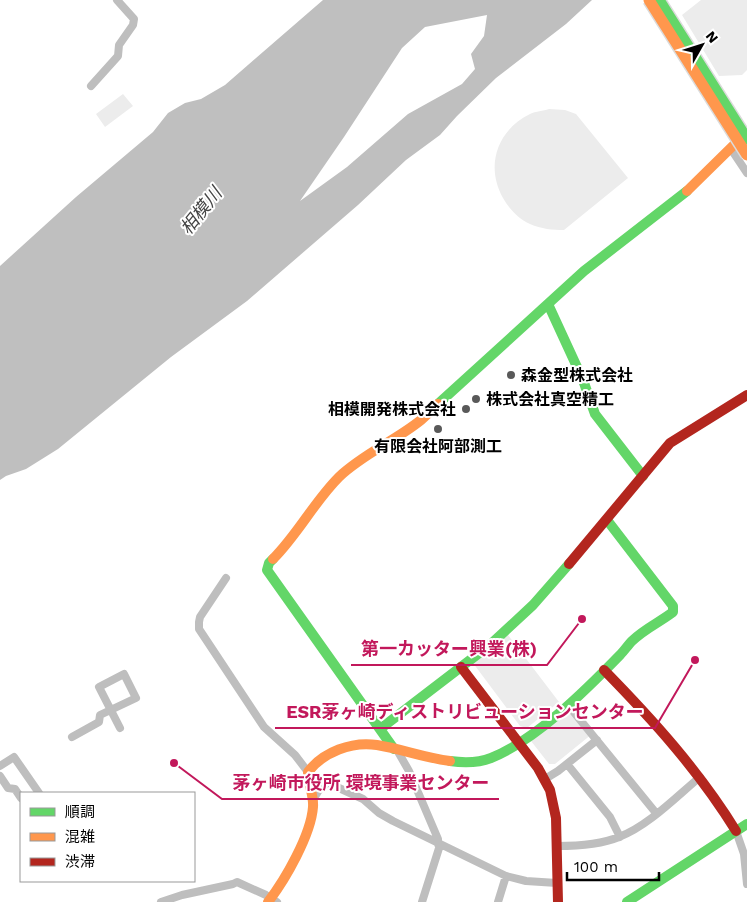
<svg xmlns="http://www.w3.org/2000/svg" width="747" height="902" font-family="'Work Sans','Noto Sans JP',sans-serif">
<rect width="100%" height="100%" fill="#fff"/>
<path fill="#ececec" d="M 701,0 L 747,0 L 747,70 L 742,75 L 719,76 L 682,15 Z
M 123,94 L 133,106 L 105,127 L 96,114 Z
M 549,109 L 565,110 L 576,114 L 628,178 L 564,230 C 553,230 541,229 530,224 C 519,219 509,209 503,198 C 485,166 497,130 530,114 C 536,111 543,111 549,109 Z
M 508,635 L 559,702 L 527,728 L 520,726 L 473,663 Z
M 569,707 L 592,734 L 555,764 L 549,764 L 531,741 L 530,737 Z"/>
<path fill="#bfbfbf" fill-rule="evenodd" d="M 323,0 L 592,0 L 566,24 L 496,78 L 457,116 L 440,135 L 406,160 L 358,205 L 247,301 L 171,357 L 58,449 L 26,469 L 6,476 L 0,480 L 0,266 L 76,197 L 153,132 L 168,113 L 185,103 L 201,99 L 225,85 ZM 487,15 L 484,36 L 471,54 L 475,69 L 462,84 L 408,114 L 347,167 L 300,201 L 344,137 L 402,48 L 425,27 Z"/>
<g fill="none" stroke-linecap="round" stroke-linejoin="round">
<path stroke="#bebebe" stroke-width="8" d="M 91,86 L 118,56 L 119,45 L 133,25 L 134,19 L 117,0
M 731,149 L 747,173
M 226,578 L 200,617 L 199,622 L 199,629 L 264,727 L 295,755 L 308,772
M 568,705 L 656,813
M 72,737 L 99,722 L 100,715 L 136,698 L 124,674 L 99,687 L 120,728
M 397,750 L 409,771 L 438,839 L 438,844
M 567,764 L 610,817 L 620,837
M 0,766 L 14,757 L 39,793
M 0,776 L 8,788 L 15,789 L 21,798
M 545,779 L 558,771 L 597,740
M 313,800 L 322,785 L 328,783 L 363,799 L 379,813 L 393,821 L 506,876 L 526,881 L 557,883
M 736,831 L 744,854 L 747,884
M 557,846 C 578,846 600,845 619,837 C 648,826 676,797 700,777
M 161,902 L 182,895 L 233,884 L 237,882 L 266,895 L 277,902
M 422,902 L 440,845
M 498,902 L 506,876"/>
<path stroke="#63d668" stroke-width="10" d="M 548,304 L 583,380 L 595,414 L 643,476
M 438,404 L 584,271 L 687,191
M 273,559 L 269,563 L 267,570 L 394,749
M 380,729 L 491,644 L 533,605 L 569,564
M 450,761 C 464,763 478,763 491,758 C 536,740 586,690 620,655 C 624,651 628,645 632,641 C 644,629 660,622 673,612 L 673,606 L 607,520
M 627,902 L 747,824"/>
<path stroke="#ff974d" stroke-width="10" d="M 687,191 L 743,136
M 273,559 C 298,534 314,502 339,477 C 363,454 395,441 421,420 C 427,415 433,409 438,404
M 268,902 C 285,880 311,835 313,807 C 314,795 308,784 308,772 C 323,752 352,741 377,745 C 402,749 425,758 450,761"/>
<path stroke="#b3261e" stroke-width="10" d="M 569,564 L 670,443 L 747,395
M 461,667 L 538,768 L 550,790 L 556,818 L 558,902
M 604,670 C 653,720 699,771 736,831"/>
<defs>
<path id="fast-bridge" d="M 659,0 L 747,139"/>
<path id="slow-bridge" d="M 649,0 L 747,155"/>
</defs>
<use href="#fast-bridge" stroke="#dbdbdb" stroke-width="14" stroke-linecap="butt"/>
<use href="#slow-bridge" stroke="#dbdbdb" stroke-width="14" stroke-linecap="butt"/>
<use href="#fast-bridge" stroke="#63d668" stroke-width="11"/>
<use href="#slow-bridge" stroke="#ff974d" stroke-width="11"/>
</g>
<g fill="#595959" stroke="#fff" stroke-width="2">
<circle cx="511" cy="375" r="5"/>
<circle cx="476" cy="399" r="5"/>
<circle cx="466" cy="409" r="5"/>
<circle cx="438" cy="429" r="5"/>
</g>
<g text-anchor="middle" stroke-width="4" stroke-linejoin="round" paint-order="stroke">
<g font-size="16" font-weight="bold" fill="#000" stroke="#fff" text-anchor="start">
<text x="521" y="381">森金型株式会社</text>
<text x="486" y="405">株式会社真空精工</text>
<text x="456" y="415" text-anchor="end">相模開発株式会社</text>
<text x="438" y="452" text-anchor="middle">有限会社阿部測工</text>
</g>
<g font-size="18" font-style="italic" fill="#444" stroke="#fff">
<text transform="translate(201 211) rotate(-51)" y="6">相模川</text>
</g>
</g>
<path fill="none" stroke="#c2185b" stroke-width="2" d="M582 619L547 665H351M695 660L655 728H275M174 763L222 799H499"/>
<g fill="#c2185b" stroke="#fff" stroke-width="2">
<circle cx="582" cy="619" r="5"/>
<circle cx="695" cy="660" r="5"/>
<circle cx="174" cy="763" r="5"/>
</g>
<g font-size="18" text-anchor="middle" font-weight="bold" fill="#c2185b" stroke="#fff" stroke-width="4" stroke-linejoin="round" paint-order="stroke">
<text x="449" y="655">第一カッター興業(株)</text>
<text x="465" y="718">ESR茅ヶ崎ディストリビューションセンター</text>
<text x="361" y="789">茅ヶ崎市役所 環境事業センター</text>
</g>
<rect x="20" y="792" width="175" height="90" fill="#ffffff" stroke="#999999"/>
<rect x="30" y="808" width="25" height="8" fill="#63d668" stroke="#999999"/>
<text x="65" y="817" font-size="15" fill="#000000">順調</text>
<rect x="30" y="833" width="25" height="8" fill="#ff974d" stroke="#999999"/>
<text x="65" y="842" font-size="15" fill="#000000">混雑</text>
<rect x="30" y="858" width="25" height="8" fill="#b3261e" stroke="#999999"/>
<text x="65" y="867" font-size="15" fill="#000000">渋滞</text>
<g transform="translate(702 45) rotate(51)" stroke="#ffffff" stroke-width="4" paint-order="stroke">
<path d="M0-4L9 19L0 12L-9 19Z" fill="#000000"/>
<text y="-8" font-size="14" font-weight="bold" text-anchor="middle" fill="#000000">N</text>
</g>
<path d="M567 872v8h92v-8" fill="none" stroke="#000000" stroke-width="2.5"/>
<text x="574" y="872" font-size="15" fill="#000000" stroke="#ffffff" stroke-width="4" paint-order="stroke">100 m</text>
</svg>
